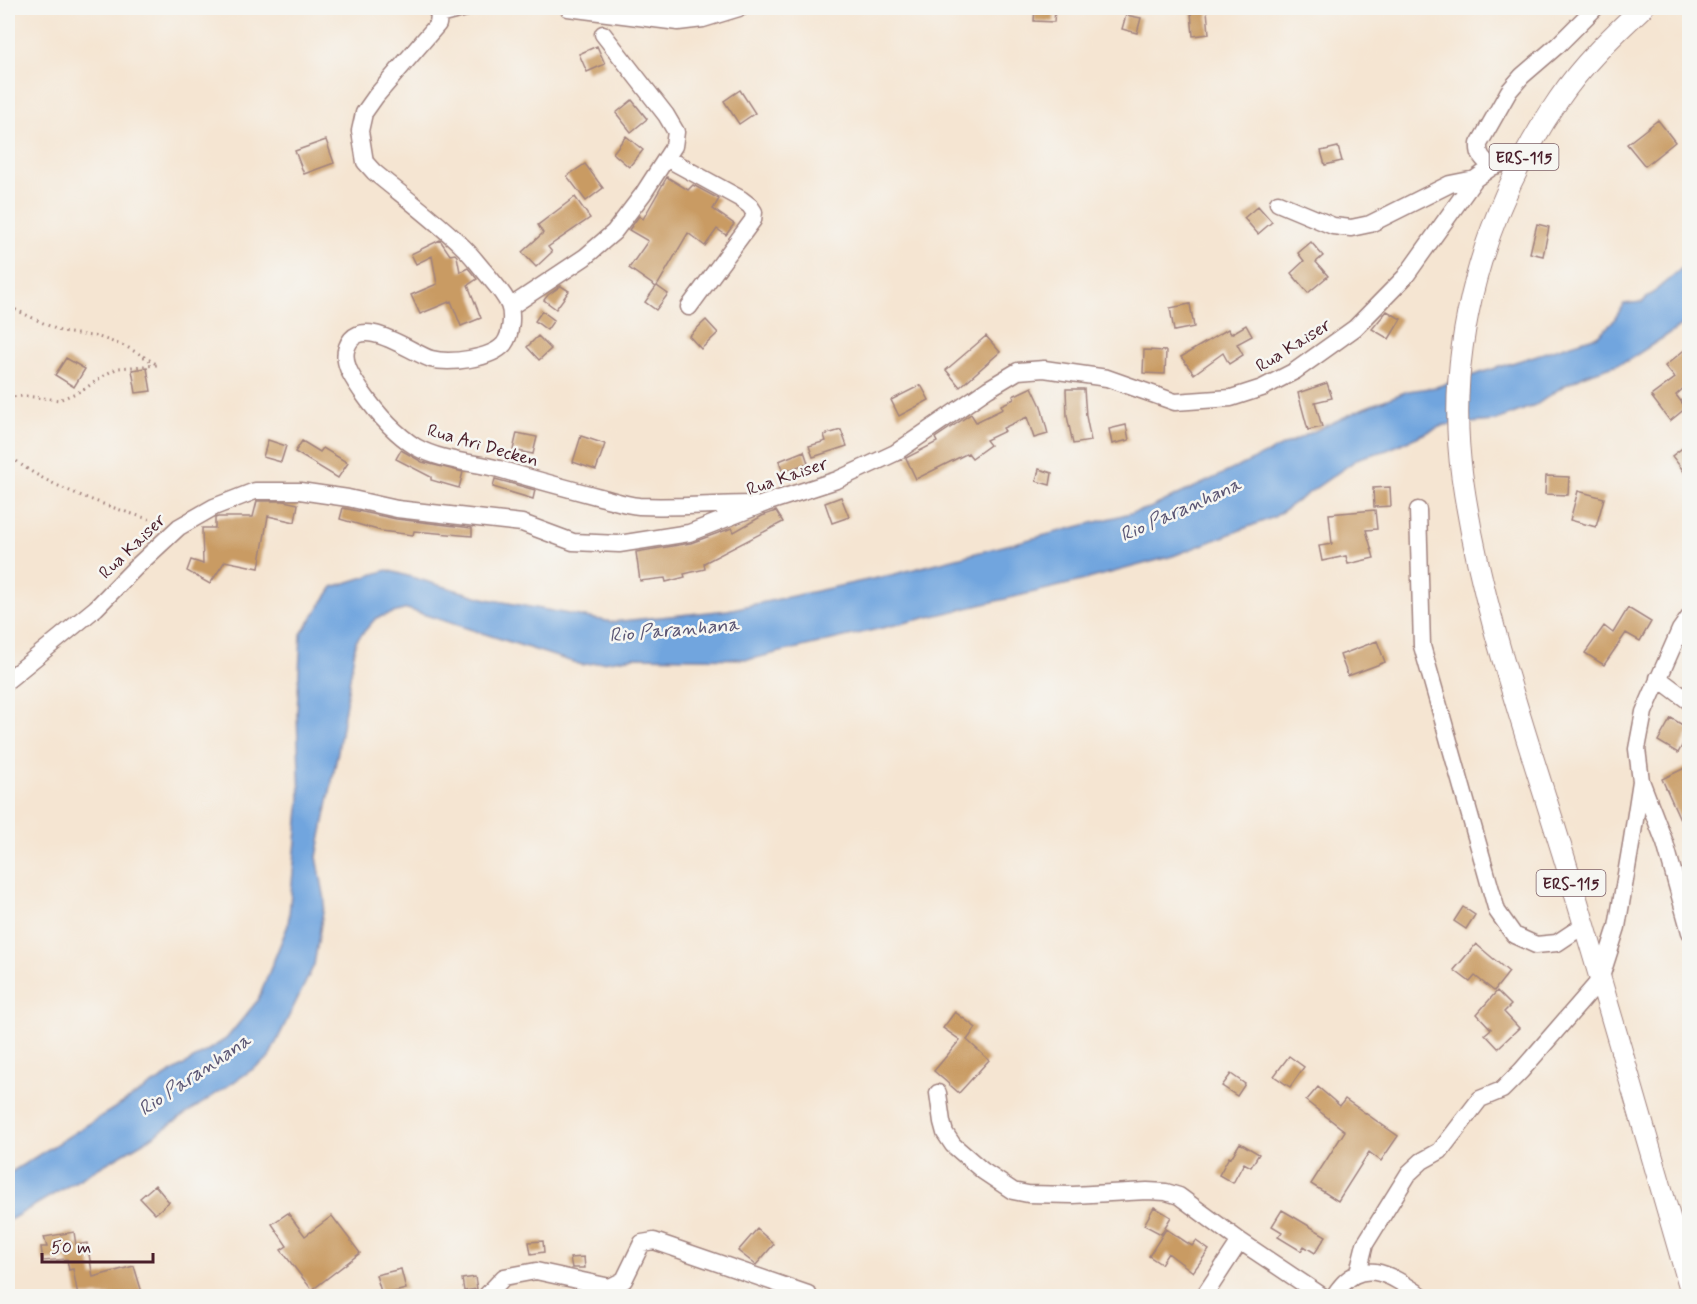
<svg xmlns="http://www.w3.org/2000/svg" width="1697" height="1304" font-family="Mynerve,sans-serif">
<rect width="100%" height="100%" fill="#f6f6f2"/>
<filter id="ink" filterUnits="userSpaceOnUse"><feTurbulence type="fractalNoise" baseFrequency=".0167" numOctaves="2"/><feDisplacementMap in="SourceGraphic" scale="12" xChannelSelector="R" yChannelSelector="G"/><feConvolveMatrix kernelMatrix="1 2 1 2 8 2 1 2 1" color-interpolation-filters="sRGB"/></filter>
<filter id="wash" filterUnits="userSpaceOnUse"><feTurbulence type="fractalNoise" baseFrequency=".008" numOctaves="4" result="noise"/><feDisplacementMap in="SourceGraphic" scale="24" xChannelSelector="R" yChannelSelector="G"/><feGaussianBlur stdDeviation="1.35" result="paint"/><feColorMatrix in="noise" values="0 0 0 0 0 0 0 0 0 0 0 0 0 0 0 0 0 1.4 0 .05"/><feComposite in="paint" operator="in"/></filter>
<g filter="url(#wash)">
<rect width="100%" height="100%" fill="#f5e5d2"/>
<path fill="#71a5de" stroke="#5e6284" stroke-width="1.5" d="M 1689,262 L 1689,321 L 1627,361 L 1585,375 L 1562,387 L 1536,405 L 1494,421 L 1444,425 L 1387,450 L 1359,458 L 1274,517 L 1173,556 L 1077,582 L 751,659 L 635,657 L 582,665 L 407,609 L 376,618 L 356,641 L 338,751 L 317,857 L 325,900 L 314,965 L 268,1059 L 150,1138 L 8,1221 L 8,1174 L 226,1039 L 258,1000 L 288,925 L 300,798 L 297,713 L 301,634 L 333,587 L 387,570 L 487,599 L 612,622 L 728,610 L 891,575 L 1150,508 L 1364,408 L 1408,391 L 1436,387 L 1597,336 L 1612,323 L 1624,304 L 1642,302 Z"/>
<g id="blocks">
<path fill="#c99b64" d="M 1035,8 L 1055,9 L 1054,22 L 1034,21 Z
M 1207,10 L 1209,34 L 1193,36 L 1191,12 Z
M 1126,15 L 1141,18 L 1137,33 L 1122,29 Z
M 597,46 L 605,64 L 587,72 L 579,54 Z
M 740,90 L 755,113 L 739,124 L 724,101 Z
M 632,100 L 647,119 L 631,132 L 616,113 Z
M 1658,120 L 1675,142 L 1645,166 L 1627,144 Z
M 626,136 L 643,150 L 629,167 L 613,153 Z
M 326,140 L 334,163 L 304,174 L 295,151 Z
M 1338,147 L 1342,161 L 1325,165 L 1321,151 Z
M 585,164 L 603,188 L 586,201 L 567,176 Z
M 667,177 L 688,190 L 693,185 L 719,199 L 713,209 L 734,224 L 726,235 L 717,229 L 705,246 L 688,233 L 657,286 L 668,294 L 656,310 L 645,302 L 656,287 L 629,268 L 648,241 L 629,230 L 639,216 L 643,219 Z
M 575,197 L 590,218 L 548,247 L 552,252 L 536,267 L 522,252 L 543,233 L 538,225 Z
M 1258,206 L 1272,222 L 1258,234 L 1244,218 Z
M 1537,224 L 1549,227 L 1543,256 L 1530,253 Z
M 440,240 L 450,255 L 455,254 L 457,256 L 460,272 L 468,268 L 477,279 L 468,285 L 481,318 L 461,326 L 451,301 L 420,314 L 411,295 L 437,284 L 432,256 L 416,264 L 411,254 Z
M 1311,242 L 1323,256 L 1316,262 L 1328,276 L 1308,293 L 1291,273 L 1304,261 L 1298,253 Z
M 561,286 L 569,291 L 556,309 L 544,300 L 548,295 Z
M 1190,304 L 1194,327 L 1174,331 L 1170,308 Z
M 542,311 L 554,320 L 547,330 L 535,321 Z
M 1387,311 L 1401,319 L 1389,339 L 1372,329 Z
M 706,320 L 718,333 L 701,349 L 689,336 Z
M 1246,325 L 1252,336 L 1237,344 L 1243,355 L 1229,364 L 1223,353 L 1194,374 L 1181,357 L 1228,329 L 1231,334 Z
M 538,336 L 551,349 L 539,360 L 527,347 Z
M 986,336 L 1000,352 L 960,387 L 946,370 Z
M 1689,346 L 1689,383 L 1676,395 L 1686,408 L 1670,421 L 1651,396 L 1675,378 L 1665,366 Z
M 1144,350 L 1166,351 L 1165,374 L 1143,373 Z
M 66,358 L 85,369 L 74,387 L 55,375 Z
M 147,368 L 151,391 L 136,393 L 132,370 Z
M 1327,383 L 1332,398 L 1315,402 L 1322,427 L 1308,430 L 1298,393 Z
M 921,385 L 929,400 L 899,416 L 891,400 Z
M 1032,387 L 1041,406 L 1048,434 L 1034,438 L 1027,417 L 1003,428 L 1005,431 L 986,440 L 990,445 L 972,458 L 968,453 L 916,479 L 906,458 L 937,442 L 935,438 L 971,414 L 976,422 L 1003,409 L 1001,405 L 1014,399 L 1013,396 Z
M 1066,389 L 1084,389 L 1086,416 L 1091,441 L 1073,444 L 1067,416 Z
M 1126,425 L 1129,440 L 1112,444 L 1109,429 Z
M 841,430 L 847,446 L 813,457 L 809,446 L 826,441 L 824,435 Z
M 517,433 L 537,437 L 533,454 L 513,450 Z
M 581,436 L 605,444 L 596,470 L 573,462 Z
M 268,440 L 286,446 L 281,462 L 263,457 Z
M 302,441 L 320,452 L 323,448 L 348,463 L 338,478 L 295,452 Z
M 1689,443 L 1689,478 L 1672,456 Z
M 401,450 L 422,462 L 463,472 L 459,488 L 431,480 L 431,477 L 396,459 Z
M 804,451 L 808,463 L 783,472 L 779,461 Z
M 1039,469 L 1052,473 L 1050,485 L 1036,481 Z
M 1546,476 L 1569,477 L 1568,495 L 1545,494 Z
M 495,479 L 535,490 L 533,499 L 493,487 Z
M 1390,487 L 1391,506 L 1374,507 L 1373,488 Z
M 1578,491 L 1604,498 L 1596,527 L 1570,520 Z
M 841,497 L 849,517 L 832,523 L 825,503 Z
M 257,501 L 284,501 L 298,504 L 295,522 L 268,516 L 259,568 L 225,561 L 210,584 L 187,571 L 191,560 L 203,564 L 202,528 L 215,528 L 215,518 L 218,517 L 253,517 Z
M 343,508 L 396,519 L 472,528 L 472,536 L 414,531 L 413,535 L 381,531 L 340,519 Z
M 1375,510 L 1377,529 L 1366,530 L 1374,558 L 1348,564 L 1346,556 L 1322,561 L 1319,546 L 1332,544 L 1329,514 Z
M 776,511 L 783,522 L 704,563 L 705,569 L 684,574 L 685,577 L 666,582 L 665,578 L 640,581 L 636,552 L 691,543 L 732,528 L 734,532 L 762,516 Z
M 1628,608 L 1651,622 L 1640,641 L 1626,633 L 1604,665 L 1585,653 L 1604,626 L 1613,633 Z
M 1377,641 L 1385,662 L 1348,676 L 1340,655 Z
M 1671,718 L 1689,729 L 1689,733 L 1678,753 L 1658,741 Z
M 1689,766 L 1689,839 L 1662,779 Z
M 1463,907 L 1475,915 L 1466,929 L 1454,921 Z
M 1476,944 L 1509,972 L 1494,991 L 1475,976 L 1470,982 L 1454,970 Z
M 1497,991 L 1511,1005 L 1504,1012 L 1519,1028 L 1498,1048 L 1485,1034 L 1491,1029 L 1477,1014 Z
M 955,1012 L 976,1028 L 967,1040 L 989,1060 L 959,1093 L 934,1071 L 960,1040 L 943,1028 Z
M 1289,1056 L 1304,1067 L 1290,1087 L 1274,1076 Z
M 1231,1074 L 1245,1084 L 1237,1096 L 1222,1086 Z
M 1318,1087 L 1340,1106 L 1345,1099 L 1398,1136 L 1381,1161 L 1369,1152 L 1338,1201 L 1311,1184 L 1345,1131 L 1306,1101 Z
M 1240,1143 L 1259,1154 L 1251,1167 L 1244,1163 L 1233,1183 L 1219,1175 L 1229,1157 L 1231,1158 Z
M 155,1185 L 169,1202 L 155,1214 L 140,1198 Z
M 1154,1207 L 1171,1217 L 1161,1234 L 1144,1225 Z
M 1282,1210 L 1326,1236 L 1315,1253 L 1304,1246 L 1301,1251 L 1278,1237 L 1282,1232 L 1272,1226 Z
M 288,1213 L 305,1236 L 332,1216 L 360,1253 L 312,1290 L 281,1250 L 287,1246 L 272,1224 Z
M 757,1229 L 774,1244 L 756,1265 L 738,1251 Z
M 1166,1229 L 1192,1246 L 1196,1241 L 1209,1250 L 1193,1272 L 1168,1253 L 1161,1264 L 1149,1256 Z
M 74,1232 L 76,1245 L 87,1243 L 93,1277 L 134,1266 L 143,1296 L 78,1296 L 73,1269 L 69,1270 L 67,1259 L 43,1261 L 41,1247 L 47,1247 L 44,1237 Z
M 543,1241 L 544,1252 L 531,1254 L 529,1242 Z
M 584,1257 L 585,1268 L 572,1268 L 570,1258 Z
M 401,1269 L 406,1289 L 382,1295 L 376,1275 Z
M 475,1277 L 477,1289 L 464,1291 L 462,1279 Z"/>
</g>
</g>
<g filter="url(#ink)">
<use href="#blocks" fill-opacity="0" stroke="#a0827e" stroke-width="1.5"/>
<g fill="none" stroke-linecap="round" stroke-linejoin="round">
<defs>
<path id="minor" d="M 435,8 L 439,15 L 438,24 L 376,96 L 364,113 L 360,131 L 365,162 L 374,172 C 403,196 434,219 461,245 C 470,253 477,263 485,272 C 493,282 504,293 509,305 C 513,315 511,335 504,344 C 491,359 449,364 431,359 C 411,353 360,312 347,347 C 341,363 354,380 362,392 C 376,412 395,434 416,447 C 441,461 472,462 499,469 C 533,479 566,488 600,497 C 612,500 626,505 639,506 C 677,508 715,504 753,504
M 568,8 L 678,22 L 703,19 L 739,8
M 439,15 L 466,8
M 666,158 L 741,199 L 750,206 L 754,212 L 753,220 L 689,307
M 1492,167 C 1484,160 1478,156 1479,144 L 1509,91 L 1522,76 L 1558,45 L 1595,8
M 1278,203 L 1333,226 L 1351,228 L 1370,224 L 1450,184 L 1475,179
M 510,307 L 585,257 L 614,232 L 643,194 L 674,146 L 676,132 L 666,115 L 603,34
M 1418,510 L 1422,646 L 1497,911 L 1514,935 L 1536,945 L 1557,943 L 1584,925
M 1658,678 L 1690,702
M 8,680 L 96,608 L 135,568 L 179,527 L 214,507 L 255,491 L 300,491 L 348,498 L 397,509 L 522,523 L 573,542 L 619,544 L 689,533 L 766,503 L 837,480 L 895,453 L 988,389 L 1018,371 L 1044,369 L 1107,378 L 1175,402 L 1231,398 L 1262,388 L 1295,371 L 1355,328 L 1405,277 L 1475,179 L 1492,167 L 1525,155
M 1641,781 L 1665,843 L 1690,932
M 938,1093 L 942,1122 L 945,1133 L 953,1145 L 983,1171 L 1013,1191 L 1028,1194 L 1073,1195 L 1147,1191 L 1166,1192 L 1179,1196 L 1240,1241 L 1322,1296
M 1358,1272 L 1365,1244 L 1409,1173 L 1422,1161 L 1440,1151 L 1480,1099 L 1502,1090 L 1521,1071 L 1600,980 L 1617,927 L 1632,839 L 1641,781 L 1637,749 L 1644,712 L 1680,630 L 1690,616
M 486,1296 L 504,1277 L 536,1271 L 610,1287 L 624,1280 L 642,1243 L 654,1241 L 808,1294
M 1204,1296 L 1240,1241
M 1334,1296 C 1360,1254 1389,1274 1422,1296"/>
<path id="major" d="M 1642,8 C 1612,36 1582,65 1559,99 C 1485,207 1444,345 1462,476 C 1480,605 1525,730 1563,854 C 1607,998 1648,1143 1690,1288"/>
</defs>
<use href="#minor" stroke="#a0827e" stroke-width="19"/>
<use href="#major" stroke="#a0827e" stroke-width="23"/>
<path stroke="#a0827e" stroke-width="3" stroke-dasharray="1.5 4.5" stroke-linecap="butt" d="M 8,397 L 26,396 L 59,400 L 83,390 L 106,374 L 118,368 L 158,365 L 127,347 L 99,337 L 62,332 L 14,309
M 8,453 C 35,484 121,511 162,523"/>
<use href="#minor" stroke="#fff" stroke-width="16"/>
<use href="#major" stroke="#fff" stroke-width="21"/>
</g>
</g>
<g text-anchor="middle" stroke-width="5" stroke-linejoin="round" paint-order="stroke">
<g fill="#f6f6f2" stroke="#7e6067" stroke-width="1.5">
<rect x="1489.5" y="144" width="69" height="26" rx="4.5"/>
<rect x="1536.5" y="870" width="69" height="26" rx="4.5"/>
</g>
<g font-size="16" font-weight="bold" fill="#4a1f2b">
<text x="1524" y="163">ERS-115</text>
<text x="1571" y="889">ERS-115</text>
</g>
<g font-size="18" fill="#4a1f2b" stroke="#f6f6f2">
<text transform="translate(1293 345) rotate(-32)" y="6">Rua Kaiser</text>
<text transform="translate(483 445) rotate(16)" y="6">Rua Ari Decken</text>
<text transform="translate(787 476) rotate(-19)" y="6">Rua Kaiser</text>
<text transform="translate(132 546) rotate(-44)" y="6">Rua Kaiser</text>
</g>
<g font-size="20" font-style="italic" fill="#5a5573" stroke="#f6f6f2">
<text transform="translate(1180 509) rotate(-24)" y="7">Rio Paranhana</text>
<text transform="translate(674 629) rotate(-5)" y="7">Rio Paranhana</text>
<text transform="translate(194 1074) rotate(-34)" y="7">Rio Paranhana</text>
</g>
</g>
<rect width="1697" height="1304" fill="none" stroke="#f6f6f2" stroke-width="30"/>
<path d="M42 1253v9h111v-9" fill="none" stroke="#4a1f2b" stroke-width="3"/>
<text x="51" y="1253" font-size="18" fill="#4a1f2b" stroke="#f6f6f2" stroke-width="4.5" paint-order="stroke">50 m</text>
</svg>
